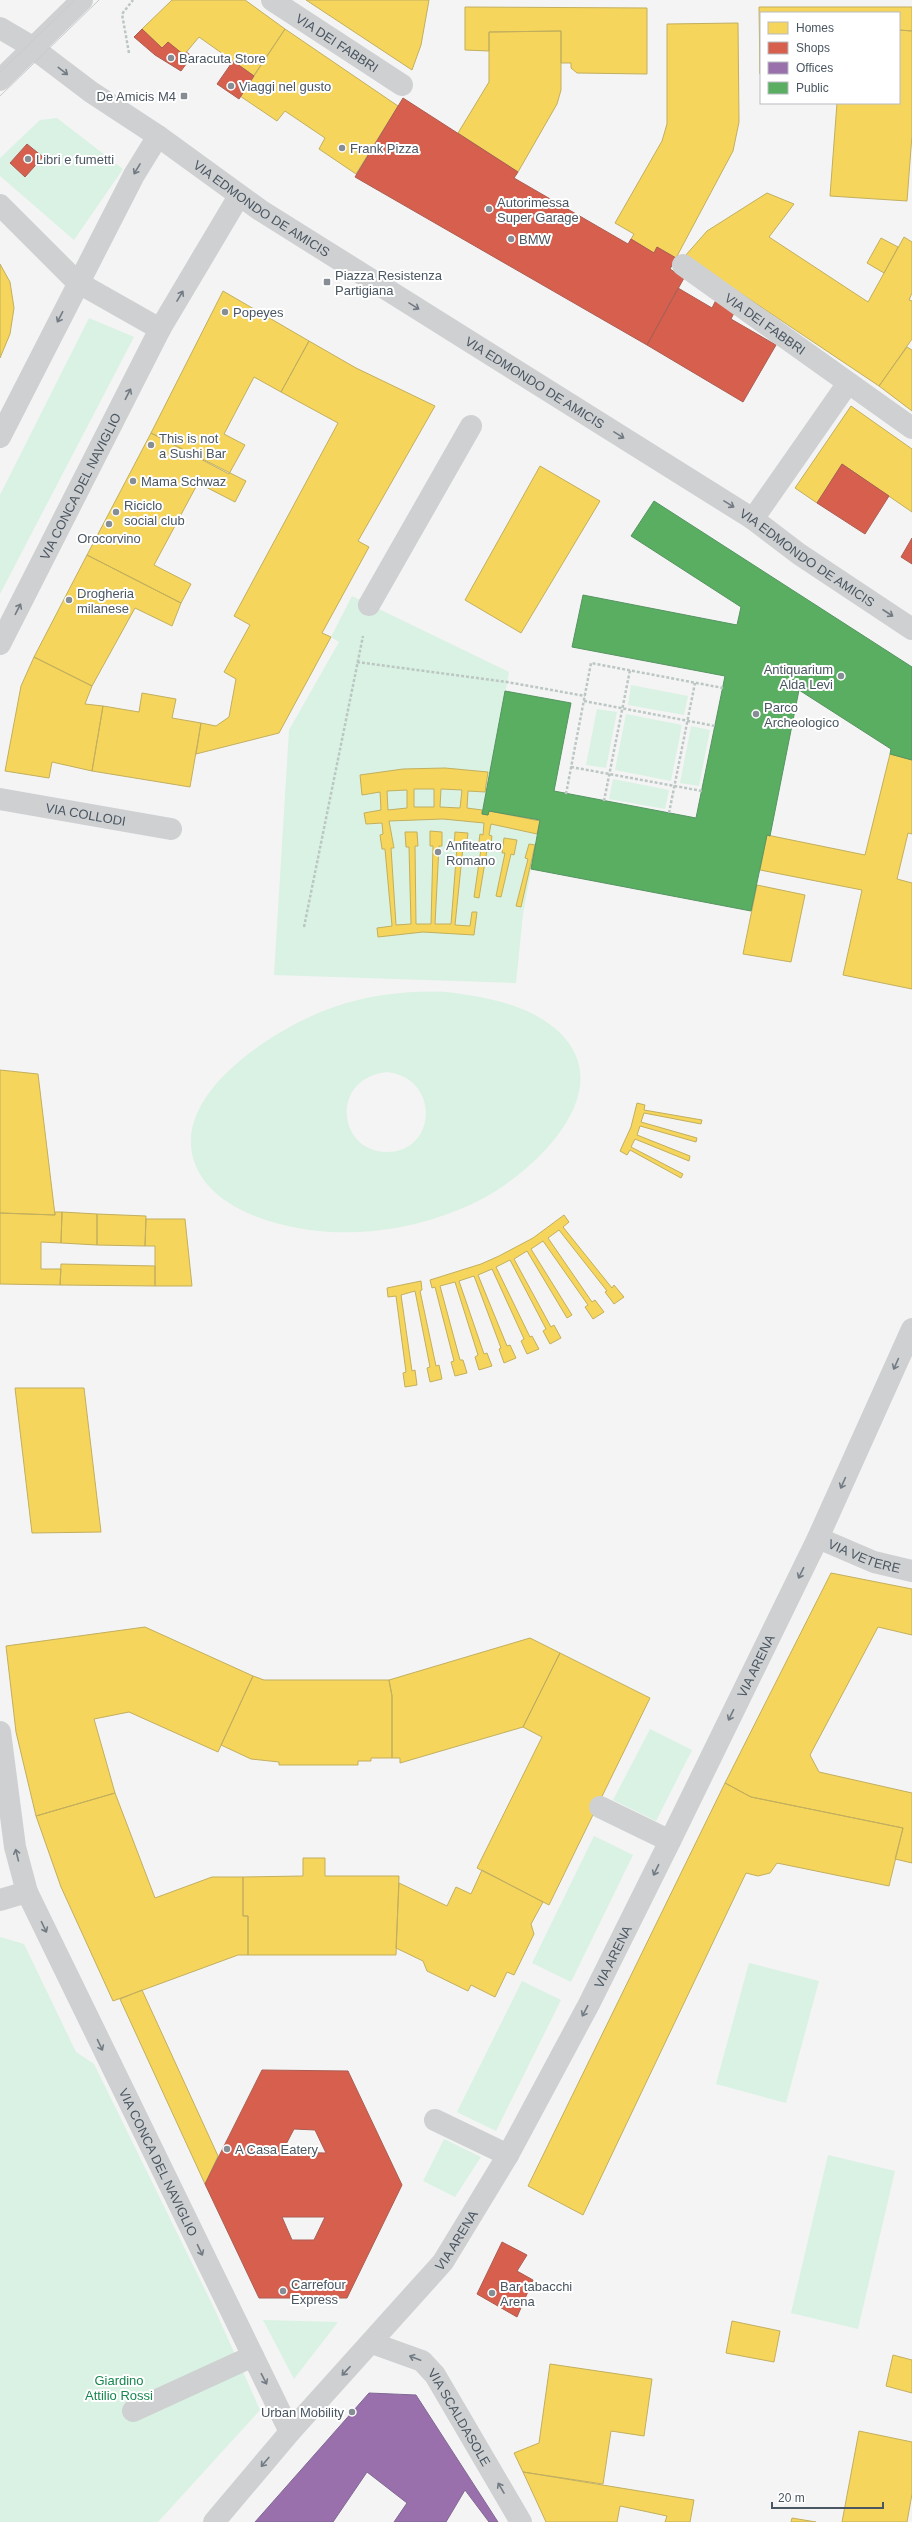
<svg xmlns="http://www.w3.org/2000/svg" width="912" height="2522" font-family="Helvetica,sans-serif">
<rect width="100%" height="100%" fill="#f4f4f4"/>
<path fill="#d9f2e3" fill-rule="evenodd" d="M 57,118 L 123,169 L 74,240 L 0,176 L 0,158 L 40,120 Z
M 89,318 L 134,337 L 0,594 L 0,495 Z
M 352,596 L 509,672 L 482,814 L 489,811 L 540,820 L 523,914 L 516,983 L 274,975 L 289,730 L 339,642 L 331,637 Z
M 631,685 L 688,696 L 684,715 L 628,705 Z
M 597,709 L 617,712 L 606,768 L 586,765 Z
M 626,714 L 682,725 L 671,781 L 615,770 Z
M 691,726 L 710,730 L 699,786 L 680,783 Z
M 613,779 L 669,790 L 665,809 L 609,799 Z
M 447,992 C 479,996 514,1002 542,1019 C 634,1077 540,1170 478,1201 C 420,1230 347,1241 284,1225 C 255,1218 225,1206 206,1183 C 147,1106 275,1027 334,1007 C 369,995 409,990 447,992 ZM 387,1072 C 441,1078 437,1153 386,1152 C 337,1151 330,1078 387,1072 Z
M 650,1729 L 692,1750 L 656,1821 L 613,1800 Z
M 594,1836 L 633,1855 L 571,1982 L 532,1963 Z
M 0,1937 L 24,1944 L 76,2052 L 94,2064 L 215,2310 L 260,2410 L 158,2522 L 0,2522 Z
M 749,1963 L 819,1981 L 786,2103 L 716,2084 Z
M 522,1981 L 561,2000 L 496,2131 L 457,2112 Z
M 444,2139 L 481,2157 L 455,2197 L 423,2181 Z
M 828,2155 L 895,2171 L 858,2329 L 791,2313 Z
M 263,2320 L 338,2322 L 294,2379 Z"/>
<path fill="#f6d55c" stroke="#c2af5e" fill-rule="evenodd" d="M 172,0 L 245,0 L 285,29 L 254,76 L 199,37 L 184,55 L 168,42 L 162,48 L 142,29 Z
M 306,0 L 429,0 L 421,45 L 412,70 Z
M 465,7 L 647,8 L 647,74 L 577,73 L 571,68 L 571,63 L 561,63 L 561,31 L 489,32 L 489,51 L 465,50 Z
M 759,7 L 912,7 L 912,31 L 899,30 L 899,13 L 761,13 L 760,74 Z
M 738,23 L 739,122 L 733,151 L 676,258 L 657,247 L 654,253 L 631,239 L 634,234 L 615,223 L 662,141 L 667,124 L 667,24 Z
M 285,29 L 398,106 L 356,174 L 319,149 L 325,138 L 285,111 L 277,121 L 240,96 Z
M 899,30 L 912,31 L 912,135 L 907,201 L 830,196 L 837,103 L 899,103 Z
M 561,31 L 561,90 L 557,104 L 518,172 L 458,133 L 489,82 L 489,32 Z
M 767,193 L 794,204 L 769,237 L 868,302 L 904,237 L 912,242 L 912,293 L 909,300 L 912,301 L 912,339 L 879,386 L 685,256 L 707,231 Z
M 881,238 L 898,247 L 884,273 L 867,263 Z
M 0,264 L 10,282 L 14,308 L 10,334 L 0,358 Z
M 223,291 L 309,341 L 281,392 L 254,377 L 224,434 L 245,445 L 229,474 L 151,433 Z
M 309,341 L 356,368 L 435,406 L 358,541 L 369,547 L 322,633 L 331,637 L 279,733 L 196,754 L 201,723 L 216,726 L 229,717 L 236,679 L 224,672 L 250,625 L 234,616 L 338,423 L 281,392 Z
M 907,347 L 912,350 L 912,411 L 879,386 Z
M 851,406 L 912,449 L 912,512 L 842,464 L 817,503 L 795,488 Z
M 151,433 L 246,481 L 235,502 L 198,483 L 154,565 L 191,584 L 181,603 L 87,555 Z
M 540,466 L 600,501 L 521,633 L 465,600 Z
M 87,555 L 181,603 L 172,626 L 135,608 L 92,686 L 34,657 Z
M 34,657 L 92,686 L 85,704 L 103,706 L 92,771 L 52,762 L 49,778 L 5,771 L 21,686 Z
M 142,693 L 176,699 L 172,718 L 201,723 L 190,787 L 92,771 L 103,706 L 139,712 Z
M 890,754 L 912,760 L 912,834 L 908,833 L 897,879 L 912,883 L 912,989 L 843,975 L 862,890 L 760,870 L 767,835 L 865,855 Z
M 403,769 L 445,768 L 488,772 L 485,792 L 468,791 L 467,808 L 482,810 L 482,814 L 488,815 L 489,811 L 540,821 L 537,834 L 491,824 L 489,835 L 492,836 L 490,851 L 487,850 L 479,898 L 474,897 L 481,849 L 478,849 L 480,834 L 483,835 L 484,823 L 443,819 L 389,821 L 394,848 L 391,848 L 396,925 L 411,924 L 409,847 L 406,847 L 405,832 L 417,832 L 418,846 L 415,846 L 416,924 L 431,924 L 433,846 L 430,846 L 430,831 L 442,832 L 442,846 L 439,846 L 435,924 L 451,924 L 457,847 L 454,847 L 455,832 L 468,833 L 466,848 L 463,847 L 455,925 L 470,926 L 472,912 L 477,912 L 474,935 L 423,932 L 378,937 L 377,928 L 392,926 L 385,849 L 382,849 L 380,835 L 383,834 L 382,823 L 366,824 L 364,813 L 381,810 L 380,792 L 362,795 L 360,775 ZM 414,789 L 434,789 L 434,807 L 414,807 ZM 441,789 L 462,790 L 460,808 L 440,807 ZM 407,790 L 407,808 L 388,810 L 387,791 Z
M 504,838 L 517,840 L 514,855 L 511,854 L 501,897 L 496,896 L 505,853 L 502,853 Z
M 529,844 L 535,845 L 521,907 L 516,906 L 528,859 L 525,858 Z
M 757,885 L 805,895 L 791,962 L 743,954 Z
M 0,1070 L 38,1074 L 55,1215 L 0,1213 Z
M 637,1103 L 645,1105 L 644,1110 L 702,1120 L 701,1124 L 644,1113 L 641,1122 L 697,1138 L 696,1142 L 640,1126 L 637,1135 L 690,1156 L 689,1161 L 635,1139 L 631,1147 L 683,1174 L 681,1178 L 630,1150 L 627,1155 L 620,1151 L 631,1127 Z
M 55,1212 L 62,1212 L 61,1243 L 41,1242 L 41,1269 L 61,1269 L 60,1285 L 0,1284 L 0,1213 L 55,1215 Z
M 62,1212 L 97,1214 L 97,1245 L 61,1243 Z
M 97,1214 L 146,1216 L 145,1246 L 97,1245 Z
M 564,1215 L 569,1222 L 563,1227 L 612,1288 L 614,1285 L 624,1297 L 614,1304 L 605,1292 L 607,1291 L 559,1230 L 548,1238 L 592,1302 L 595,1300 L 604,1312 L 593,1319 L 585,1307 L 588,1305 L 543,1241 L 531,1249 L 572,1315 L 567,1318 L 527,1251 L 514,1259 L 551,1327 L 554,1325 L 561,1338 L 550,1344 L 543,1331 L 546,1329 L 510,1260 L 496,1267 L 530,1337 L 532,1336 L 539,1349 L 527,1354 L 521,1341 L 524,1339 L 492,1269 L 478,1275 L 507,1346 L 510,1345 L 516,1358 L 504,1363 L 499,1349 L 501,1348 L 474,1276 L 459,1281 L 484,1354 L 487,1353 L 492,1366 L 479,1370 L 475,1357 L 478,1355 L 455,1282 L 440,1286 L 460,1360 L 463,1360 L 467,1373 L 455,1376 L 451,1362 L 454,1361 L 435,1287 L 432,1288 L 430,1280 L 481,1264 L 499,1256 L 533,1238 Z
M 146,1219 L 185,1219 L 192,1286 L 155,1286 L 155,1246 L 145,1246 Z
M 61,1264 L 155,1266 L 155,1286 L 60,1285 Z
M 421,1281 L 422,1290 L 420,1291 L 436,1366 L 439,1365 L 442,1379 L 430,1382 L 427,1368 L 430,1367 L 415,1291 L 401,1295 L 412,1371 L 415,1370 L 417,1385 L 405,1387 L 403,1373 L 406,1372 L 396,1296 L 388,1297 L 387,1288 Z
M 15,1388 L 84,1388 L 101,1532 L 32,1533 Z
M 831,1573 L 912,1589 L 912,1635 L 878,1627 L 810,1755 L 819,1772 L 912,1793 L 912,1863 L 895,1859 L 903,1828 L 751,1797 L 725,1783 Z
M 145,1627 L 253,1676 L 218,1752 L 129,1712 L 94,1719 L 115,1793 L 36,1816 L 16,1732 L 6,1646 Z
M 530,1638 L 560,1653 L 523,1727 L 400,1763 L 400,1758 L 392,1758 L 392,1696 L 389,1680 Z
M 560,1653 L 650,1698 L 549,1905 L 477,1868 L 542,1737 L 523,1727 Z
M 253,1676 L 264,1680 L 389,1680 L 392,1696 L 392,1758 L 371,1758 L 371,1761 L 358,1761 L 358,1765 L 279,1765 L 279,1762 L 251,1759 L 221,1745 Z
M 725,1783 L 751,1797 L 903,1828 L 889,1886 L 777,1863 L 770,1873 L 758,1876 L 746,1873 L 583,2215 L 528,2186 Z
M 115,1793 L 155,1898 L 212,1877 L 243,1877 L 243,1916 L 248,1916 L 248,1955 L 238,1955 L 113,2001 L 61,1887 L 36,1816 Z
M 303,1858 L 325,1858 L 325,1876 L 399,1876 L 396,1955 L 248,1955 L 248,1916 L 243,1916 L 243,1877 L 303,1876 Z
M 482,1870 L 543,1902 L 531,1924 L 534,1934 L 514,1975 L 507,1972 L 495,1997 L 471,1985 L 468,1991 L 427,1971 L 423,1961 L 396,1948 L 399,1883 L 447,1906 L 456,1887 L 471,1894 Z
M 142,1990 L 218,2156 L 205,2184 L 120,1999 Z
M 732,2321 L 780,2331 L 774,2362 L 726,2353 Z
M 893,2355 L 912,2360 L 912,2393 L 886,2386 Z
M 550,2364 L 652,2379 L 644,2436 L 611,2431 L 603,2484 L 523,2472 L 514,2453 L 539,2443 Z
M 859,2431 L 912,2442 L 912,2494 L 907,2522 L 842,2522 Z
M 523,2472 L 694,2500 L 690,2522 L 665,2522 L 667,2516 L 620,2506 L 617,2522 L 546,2522 Z
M 792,2518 L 816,2522 L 791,2522 Z"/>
<path fill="#d6604d" stroke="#ac5d53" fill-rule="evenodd" d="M 142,29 L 162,48 L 168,42 L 184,55 L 186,52 L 192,56 L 181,71 L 155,55 L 134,37 Z
M 233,61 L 254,76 L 239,99 L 217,84 Z
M 403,98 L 518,172 L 514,178 L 628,244 L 631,239 L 654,253 L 657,247 L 676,258 L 670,269 L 684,278 L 647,345 L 355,177 Z
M 27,144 L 43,157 L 25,177 L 10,163 Z
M 678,288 L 712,308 L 716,300 L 735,311 L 731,319 L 776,345 L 743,402 L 647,345 Z
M 842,464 L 889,496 L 865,534 L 817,503 Z
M 912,538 L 912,564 L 901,557 Z
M 262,2070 L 348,2071 L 402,2185 L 347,2298 L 259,2298 L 205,2184 ZM 294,2129 L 315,2130 L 326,2153 L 282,2152 ZM 282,2217 L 325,2217 L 314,2240 L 292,2240 Z
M 502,2242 L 527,2255 L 517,2271 L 533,2280 L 517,2317 L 477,2294 Z"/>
<path fill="#9970ab" stroke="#816895" d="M 369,2393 L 416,2395 L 498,2522 L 489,2522 L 465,2490 L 446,2522 L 394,2522 L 407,2503 L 367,2472 L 333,2522 L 255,2522 Z"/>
<path fill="#5aae61" stroke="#559461" d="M 654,501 L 912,667 L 912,760 L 890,754 L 891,749 L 799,690 L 770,836 L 767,835 L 751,911 L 531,869 L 540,820 L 489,811 L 488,815 L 482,814 L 505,691 L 571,703 L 554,791 L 696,818 L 725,676 L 572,647 L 583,595 L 737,625 L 741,607 L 631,536 Z"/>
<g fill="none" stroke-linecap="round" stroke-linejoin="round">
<path stroke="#bcc7c4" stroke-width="2.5" stroke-dasharray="3 2" stroke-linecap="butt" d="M 129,53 L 122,14 L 133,0
M 357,662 L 507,682 L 585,696
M 584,701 L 715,726
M 571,767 L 702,791
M 566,794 L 591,663 L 723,688
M 604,801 L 630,670
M 669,813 L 695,683
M 304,927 L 363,636"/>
<g stroke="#ced0d2" stroke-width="22">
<path id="s1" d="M 272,0 L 402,85"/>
<path id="s2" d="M 0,28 L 29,45 L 91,92 L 158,136 L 260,210 L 753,519 L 799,554 L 912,629"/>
<path d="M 0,80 L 82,0"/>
<path d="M 0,205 L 77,282 L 160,329"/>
<path id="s3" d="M 683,265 L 912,428"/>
<path d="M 0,437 L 134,175 L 158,136"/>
<path d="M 753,519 L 848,383"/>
<path d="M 369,605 L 471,426"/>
<path id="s4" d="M 0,644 L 160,329 L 239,196"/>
<path id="s5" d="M 0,799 L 171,829"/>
<path id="s6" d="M 818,1538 L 874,1562 L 912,1571"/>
<path id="s7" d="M 0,1732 L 15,1847 L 27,1892 L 290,2432"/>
<path d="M 600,1807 L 670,1841"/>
<path d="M 0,1900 L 27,1892"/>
<path d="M 435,2120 L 508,2155"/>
<path id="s8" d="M 372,2343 L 422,2361 L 435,2375 L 521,2522"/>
<path d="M 133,2411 L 253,2356"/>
<path id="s9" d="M 214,2522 L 290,2432 L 443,2262 L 508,2155 L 589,2004 L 670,1841 L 818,1538 L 912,1329"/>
</g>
<path stroke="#c9cacc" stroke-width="1" d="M 0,72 L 75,0
M 0,96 L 99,0"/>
</g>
<defs><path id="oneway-shaft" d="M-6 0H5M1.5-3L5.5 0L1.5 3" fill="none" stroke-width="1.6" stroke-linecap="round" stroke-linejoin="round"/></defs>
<g stroke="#727b83">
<use href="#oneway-shaft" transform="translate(63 71) rotate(38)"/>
<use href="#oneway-shaft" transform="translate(137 169) rotate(121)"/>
<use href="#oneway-shaft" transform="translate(180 296) rotate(-59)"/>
<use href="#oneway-shaft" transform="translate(414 306) rotate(32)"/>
<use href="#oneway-shaft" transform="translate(60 317) rotate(117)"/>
<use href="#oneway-shaft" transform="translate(128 394) rotate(-63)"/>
<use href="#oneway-shaft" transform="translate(619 435) rotate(32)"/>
<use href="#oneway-shaft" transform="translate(729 504) rotate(32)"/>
<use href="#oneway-shaft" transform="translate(18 609) rotate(-63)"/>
<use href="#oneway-shaft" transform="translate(888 613) rotate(33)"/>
<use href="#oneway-shaft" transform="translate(896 1364) rotate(114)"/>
<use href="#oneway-shaft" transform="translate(843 1483) rotate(114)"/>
<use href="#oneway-shaft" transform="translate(801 1573) rotate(116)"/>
<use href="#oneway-shaft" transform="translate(731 1715) rotate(116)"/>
<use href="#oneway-shaft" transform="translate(17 1855) rotate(-104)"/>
<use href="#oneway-shaft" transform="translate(656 1870) rotate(116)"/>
<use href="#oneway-shaft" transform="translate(44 1927) rotate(64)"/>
<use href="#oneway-shaft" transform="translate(585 2011) rotate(118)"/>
<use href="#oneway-shaft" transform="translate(100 2045) rotate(65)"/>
<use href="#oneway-shaft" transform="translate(200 2250) rotate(64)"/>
<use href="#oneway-shaft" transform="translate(415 2358) rotate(-159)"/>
<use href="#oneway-shaft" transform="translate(346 2371) rotate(133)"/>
<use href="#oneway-shaft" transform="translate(264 2379) rotate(63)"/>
<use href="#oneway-shaft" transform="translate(265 2462) rotate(130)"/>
<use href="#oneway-shaft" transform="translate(501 2488) rotate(-120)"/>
</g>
<g fill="#868d94" stroke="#fff" stroke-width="1.5">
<circle cx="171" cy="58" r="4"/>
<circle cx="231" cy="86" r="4"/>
<rect x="180" y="92" width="8" height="8" rx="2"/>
<circle cx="342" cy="148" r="4"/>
<circle cx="28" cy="159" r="4"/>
<circle cx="489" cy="209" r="4"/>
<circle cx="511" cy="239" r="4"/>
<rect x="323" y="278" width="8" height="8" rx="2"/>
<circle cx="225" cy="312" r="4"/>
<circle cx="151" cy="445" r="4"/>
<circle cx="133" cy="481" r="4"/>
<circle cx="116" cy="512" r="4"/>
<circle cx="109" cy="524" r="4"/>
<circle cx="69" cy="600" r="4"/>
<circle cx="841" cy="676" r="4"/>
<circle cx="756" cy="714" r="4"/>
<circle cx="438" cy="852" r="4"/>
<circle cx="227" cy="2149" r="4"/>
<circle cx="283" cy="2291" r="4"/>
<circle cx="492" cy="2293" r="4"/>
<circle cx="352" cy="2412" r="4"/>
</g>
<g text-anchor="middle" stroke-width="4" stroke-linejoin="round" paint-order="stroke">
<g font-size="13" fill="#4a5661" stroke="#fff">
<text dy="5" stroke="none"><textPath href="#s1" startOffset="78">VIA DEI FABBRI</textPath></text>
<text dy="5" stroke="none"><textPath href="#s2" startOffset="318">VIA EDMONDO DE AMICIS</textPath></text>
<text dy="5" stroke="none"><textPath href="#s3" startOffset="101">VIA DEI FABBRI</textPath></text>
<text dy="5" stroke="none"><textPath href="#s2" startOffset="642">VIA EDMONDO DE AMICIS</textPath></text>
<text dy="5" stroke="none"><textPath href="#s4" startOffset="177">VIA CONCA DEL NAVIGLIO</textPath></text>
<text dy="5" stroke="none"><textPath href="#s2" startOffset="966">VIA EDMONDO DE AMICIS</textPath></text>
<text dy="5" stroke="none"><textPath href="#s5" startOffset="87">VIA COLLODI</textPath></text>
<text dy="5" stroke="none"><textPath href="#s6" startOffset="50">VIA VETERE</textPath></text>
<text dy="5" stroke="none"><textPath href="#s9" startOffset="1020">VIA ARENA</textPath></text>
<text dy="5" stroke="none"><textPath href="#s9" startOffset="696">VIA ARENA</textPath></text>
<text dy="5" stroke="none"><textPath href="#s7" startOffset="463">VIA CONCA DEL NAVIGLIO</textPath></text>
<text dy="5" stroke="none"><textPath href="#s9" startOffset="372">VIA ARENA</textPath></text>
<text dy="5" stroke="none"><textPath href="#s8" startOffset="121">VIA SCALDASOLE</textPath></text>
</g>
<g font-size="13" fill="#4a5661" stroke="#fff" text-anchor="start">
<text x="179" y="63">Baracuta Store</text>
<text x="239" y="91">Viaggi nel gusto</text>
<text x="176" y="101" text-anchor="end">De Amicis M4</text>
<text x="350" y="153">Frank Pizza</text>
<text x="36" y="164">Libri e fumetti</text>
<text x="497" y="207">Autorimessa<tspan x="497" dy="15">Super Garage</tspan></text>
<text x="519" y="244">BMW</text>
<text x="335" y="280">Piazza Resistenza<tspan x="335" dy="15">Partigiana</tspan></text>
<text x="233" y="317">Popeyes</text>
<text x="159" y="443">This is not<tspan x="159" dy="15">a Sushi Bar</tspan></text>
<text x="141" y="486">Mama Schwaz</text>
<text x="124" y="510">Riciclo<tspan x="124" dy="15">social club</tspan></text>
<text x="109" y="543" text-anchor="middle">Orocorvino</text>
<text x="77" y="598">Drogheria<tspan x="77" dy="15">milanese</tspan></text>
<text x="833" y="674" text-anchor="end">Antiquarium<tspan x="833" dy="15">Alda Levi</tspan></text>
<text x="764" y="712">Parco<tspan x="764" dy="15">Archeologico</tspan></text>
<text x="446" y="850">Anfiteatro<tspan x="446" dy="15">Romano</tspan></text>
<text x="235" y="2154">A Casa Eatery</text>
<text x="291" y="2289">Carrefour<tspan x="291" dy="15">Express</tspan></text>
<text x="500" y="2291">Bar tabacchi<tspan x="500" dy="15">Arena</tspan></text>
<text x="344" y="2417" text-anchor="end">Urban Mobility</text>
</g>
<g font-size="13" fill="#17864f" stroke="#fff">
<text x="119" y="2385">Giardino<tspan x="119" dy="15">Attilio Rossi</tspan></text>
</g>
</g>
<rect x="760" y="12" width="140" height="92" fill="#ffffff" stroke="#b7bbc0"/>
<rect x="768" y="22" width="20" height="12" fill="#f6d55c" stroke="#b7bbc0"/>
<text x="796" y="32" font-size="12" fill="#4a5661">Homes</text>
<rect x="768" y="42" width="20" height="12" fill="#d6604d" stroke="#b7bbc0"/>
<text x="796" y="52" font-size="12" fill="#4a5661">Shops</text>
<rect x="768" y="62" width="20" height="12" fill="#9970ab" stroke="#b7bbc0"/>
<text x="796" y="72" font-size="12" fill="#4a5661">Offices</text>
<rect x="768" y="82" width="20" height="12" fill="#5aae61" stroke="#b7bbc0"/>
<text x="796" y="92" font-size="12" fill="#4a5661">Public</text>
<path d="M772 2502v6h111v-6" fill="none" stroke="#4a5661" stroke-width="2"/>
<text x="778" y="2502" font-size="12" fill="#4a5661" stroke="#ffffff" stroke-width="3" paint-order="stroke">20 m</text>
</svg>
